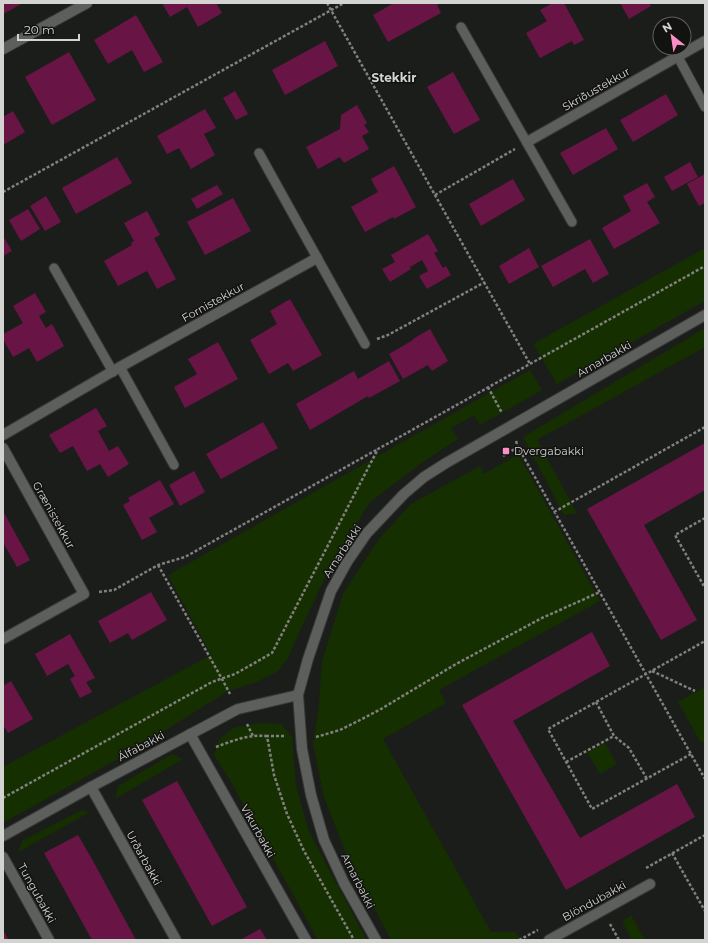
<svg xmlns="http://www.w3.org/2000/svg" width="708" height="943" font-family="Montserrat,sans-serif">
<rect width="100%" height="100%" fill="#1b1d1a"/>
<path fill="#152f00" d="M 705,248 L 705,301 L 557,384 L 533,344 Z
M 705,328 L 705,347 L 537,440 L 577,513 L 564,515 L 523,437 Z
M 530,370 L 542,390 L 480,425 L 474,415 L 451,428 L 458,439 L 423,462 L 370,502 L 330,568 L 303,624 L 288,658 L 278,671 L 257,682 L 228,691 L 134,750 L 3,823 L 3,767 L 211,655 L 168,575 Z
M 518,454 L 600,601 L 439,690 L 446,703 L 383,739 L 491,932 L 515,932 L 522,940 L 391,940 L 347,856 L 324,797 L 313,744 L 318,714 L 322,661 L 343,594 L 378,540 L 411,504 L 480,466 L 484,474 Z
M 705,687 L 705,741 L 701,743 L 678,702 Z
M 259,723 L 281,724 L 292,737 L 296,785 L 308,829 L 335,881 L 367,940 L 318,940 L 231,782 L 214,755 L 219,740 L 233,728 Z
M 605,743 L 617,764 L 600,774 L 587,752 Z
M 172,754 L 183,759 L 115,799 L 118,786 Z
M 82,810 L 90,812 L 18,852 L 22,841 Z
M 631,915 L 645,940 L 632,940 L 622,922 Z"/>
<path fill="#681545" d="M 3,3 L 23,3 L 3,14 Z
M 162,3 L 216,3 L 222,13 L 198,27 L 187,7 L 170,17 Z
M 394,3 L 440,3 L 437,5 L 441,13 L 388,42 L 373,15 Z
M 553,3 L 564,3 L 584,40 L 574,45 L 572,41 L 540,58 L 526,33 L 547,21 L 540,10 Z
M 620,3 L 649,3 L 651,6 L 629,19 Z
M 136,15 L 163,62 L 144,72 L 132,50 L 108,64 L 94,40 Z
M 325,41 L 338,66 L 285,95 L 272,70 Z
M 69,52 L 96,100 L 52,125 L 25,77 Z
M 453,72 L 480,120 L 454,134 L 427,87 Z
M 235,91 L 248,114 L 236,120 L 223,98 Z
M 666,94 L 678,115 L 633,142 L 620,120 Z
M 357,105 L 367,123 L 364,125 L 369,132 L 362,136 L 369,149 L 344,163 L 340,157 L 318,169 L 306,147 L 340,129 L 341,115 Z
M 205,109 L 216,128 L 204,134 L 215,155 L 191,169 L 179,148 L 167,154 L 157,136 Z
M 13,111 L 25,132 L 3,145 L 3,117 Z
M 606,128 L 618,149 L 573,175 L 560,153 Z
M 117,157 L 132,183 L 76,214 L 62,188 Z
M 690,162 L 698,177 L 672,191 L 664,177 Z
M 394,166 L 416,207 L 394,219 L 393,217 L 365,232 L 351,207 L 378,192 L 371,179 Z
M 705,174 L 705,203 L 699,206 L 687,184 Z
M 513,179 L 525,200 L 481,226 L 469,204 Z
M 647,183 L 655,197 L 647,202 L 660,223 L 614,249 L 602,228 L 631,211 L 623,196 Z
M 217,185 L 223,194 L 197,209 L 191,199 Z
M 46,196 L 61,222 L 45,231 L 30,206 Z
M 233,198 L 251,231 L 205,255 L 187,222 Z
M 28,209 L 40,229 L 21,241 L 9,220 Z
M 147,211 L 160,235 L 154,238 L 176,279 L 157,289 L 147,271 L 118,286 L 104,261 L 132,245 L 131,243 L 134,241 L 124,223 Z
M 428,234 L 438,251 L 434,253 L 443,268 L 446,266 L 451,275 L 427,289 L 419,276 L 428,271 L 422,260 L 410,267 L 411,269 L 390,282 L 382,269 L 395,262 L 391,255 Z
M 3,236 L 12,251 L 3,256 Z
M 590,239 L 609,274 L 593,283 L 585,269 L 553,287 L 541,266 Z
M 529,248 L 539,267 L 509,284 L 499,266 Z
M 35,293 L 46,312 L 39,316 L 46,328 L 52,324 L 64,346 L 37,362 L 29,348 L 13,357 L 3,339 L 3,334 L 23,323 L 13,306 Z
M 290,299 L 322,355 L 293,371 L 288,363 L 269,374 L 250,340 L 277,324 L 270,311 Z
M 430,329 L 448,361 L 432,371 L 428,365 L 403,379 L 389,354 L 413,340 L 413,339 Z
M 218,342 L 238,379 L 185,408 L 174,387 L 197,374 L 188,359 Z
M 389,361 L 400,381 L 369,398 L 368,396 L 310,430 L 296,404 L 354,371 L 358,379 Z
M 96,408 L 107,426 L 98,431 L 109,451 L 118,446 L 129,464 L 108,477 L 100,464 L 87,471 L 73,446 L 60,453 L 49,435 Z
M 263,422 L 278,448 L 221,479 L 206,454 Z
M 705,443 L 705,490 L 644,525 L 697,620 L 661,640 L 587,509 Z
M 194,471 L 205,492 L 180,506 L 169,485 Z
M 160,480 L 174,504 L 149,518 L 157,532 L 142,540 L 123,505 L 130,501 L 128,498 Z
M 3,511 L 30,560 L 17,567 L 3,542 Z
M 151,592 L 167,620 L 132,640 L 128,633 L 110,643 L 98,621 Z
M 592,632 L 610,666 L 513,721 L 580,838 L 677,784 L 695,817 L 566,890 L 462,705 Z
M 70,634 L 95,678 L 86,682 L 92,692 L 80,698 L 70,679 L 75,676 L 68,664 L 47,676 L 35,654 Z
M 11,681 L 33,719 L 8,733 L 3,725 L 3,686 Z
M 177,781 L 247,907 L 212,926 L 142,800 Z
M 78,835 L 93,861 L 136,940 L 92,940 L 87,931 L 44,853 Z
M 260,929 L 267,940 L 240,940 Z
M 3,930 L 8,939 L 8,940 L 3,940 Z"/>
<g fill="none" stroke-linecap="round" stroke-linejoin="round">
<defs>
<path id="lane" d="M 461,27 L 572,222
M 678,57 L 705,107
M 259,153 L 365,344
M 54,268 L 113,372
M 120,367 L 174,465"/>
<path id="street" d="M 3,49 L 87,3
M 527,142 L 705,41
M 3,435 L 120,367 L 317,258
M 3,448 L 84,594 L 3,639
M 298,695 L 302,749 L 311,795 L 324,840 L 344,883 L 376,940
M 190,734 L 306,940
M 91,787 L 176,940
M 3,857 L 49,940
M 549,940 L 650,884"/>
<path id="secondary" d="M 3,836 L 91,787 L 234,711 L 238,709 L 298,695 L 308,659 L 331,591 L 347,562 L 367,533 L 404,494 L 424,477 L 446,463 L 705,315"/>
</defs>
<use href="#lane" stroke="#373836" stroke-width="11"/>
<use href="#street" stroke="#373836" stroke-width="12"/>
<use href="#secondary" stroke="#373836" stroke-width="12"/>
<path stroke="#80817f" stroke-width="2.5" stroke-dasharray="3 2" stroke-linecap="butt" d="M 327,3 L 530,364
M 3,192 L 344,3
M 435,195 L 515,149
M 377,339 L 388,335 L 485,282
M 488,387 L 502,413
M 516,441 L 518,447 L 705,779
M 503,456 L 518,447
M 554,512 L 705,427
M 705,518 L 675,535 L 705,588
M 158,565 L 222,679 L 230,694
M 99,592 L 114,590 L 158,565 L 185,557 L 378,449
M 652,671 L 695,691
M 596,702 L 614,736 L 629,748 L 647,779
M 247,724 L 253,736
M 266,736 L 286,736
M 316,737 L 340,730 L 360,720 L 381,709 L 456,664 L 542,618 L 600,592
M 216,747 C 232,741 249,734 266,736 L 268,741 L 274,775 L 287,814 L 304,851 L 354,940
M 691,754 L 592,809 L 548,729 L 705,641
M 566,762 L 614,736
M 3,798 L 212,682 L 235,674 L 272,653 L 378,449 L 705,266
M 672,853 L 705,911
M 646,868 L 705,835
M 610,924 L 619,940
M 519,940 L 538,930"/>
<use href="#lane" stroke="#5d5f5c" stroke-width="9"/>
<use href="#street" stroke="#5d5f5c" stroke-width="10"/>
<use href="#secondary" stroke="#5d5f5c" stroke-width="10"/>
</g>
<rect fill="#fb8fc5" stroke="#121311" stroke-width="1.5" x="502" y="447" width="8" height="8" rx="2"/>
<g text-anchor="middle" stroke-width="3" stroke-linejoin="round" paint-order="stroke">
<g font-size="11" fill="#d3d4d2" stroke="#121311">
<text transform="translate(596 89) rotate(-30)" y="4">Skriðustekkur</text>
<text transform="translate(213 302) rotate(-29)" y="4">Fornistekkur</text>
<text transform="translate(604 359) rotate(-30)" y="4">Arnarbakki</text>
<text transform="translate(54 515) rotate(61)" y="4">Grænistekkur</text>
<text transform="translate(342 551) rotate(-57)" y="4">Arnarbakki</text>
<text transform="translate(141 746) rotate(-28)" y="4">Álfabakki</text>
<text transform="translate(258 831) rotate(61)" y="4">Víkurbakki</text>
<text transform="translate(144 858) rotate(61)" y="4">Urðarbakki</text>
<text transform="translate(358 881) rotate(63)" y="4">Arnarbakki</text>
<text transform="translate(37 893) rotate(61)" y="4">Tungubakki</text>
<text transform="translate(594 901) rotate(-29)" y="4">Blöndubakki</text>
</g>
<g font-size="11" fill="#d3d4d2" stroke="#121311" text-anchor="start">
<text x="514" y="455">Dvergabakki</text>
</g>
<g font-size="12" font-weight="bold" fill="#d3d4d2" stroke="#121311">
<text x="394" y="82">Stekkir</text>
</g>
</g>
<rect width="708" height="943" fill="none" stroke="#d3d4d2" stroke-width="8"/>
<g transform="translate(672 36) rotate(330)"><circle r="19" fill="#121311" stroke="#5f605e"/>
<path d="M0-3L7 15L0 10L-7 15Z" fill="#fb8fc5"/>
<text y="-6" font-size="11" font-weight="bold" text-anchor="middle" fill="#d3d4d2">N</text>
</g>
<path d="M18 34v6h61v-6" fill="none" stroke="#d3d4d2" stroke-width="2"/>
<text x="24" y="34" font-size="12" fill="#d3d4d2" stroke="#121311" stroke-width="3" paint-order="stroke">20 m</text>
</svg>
